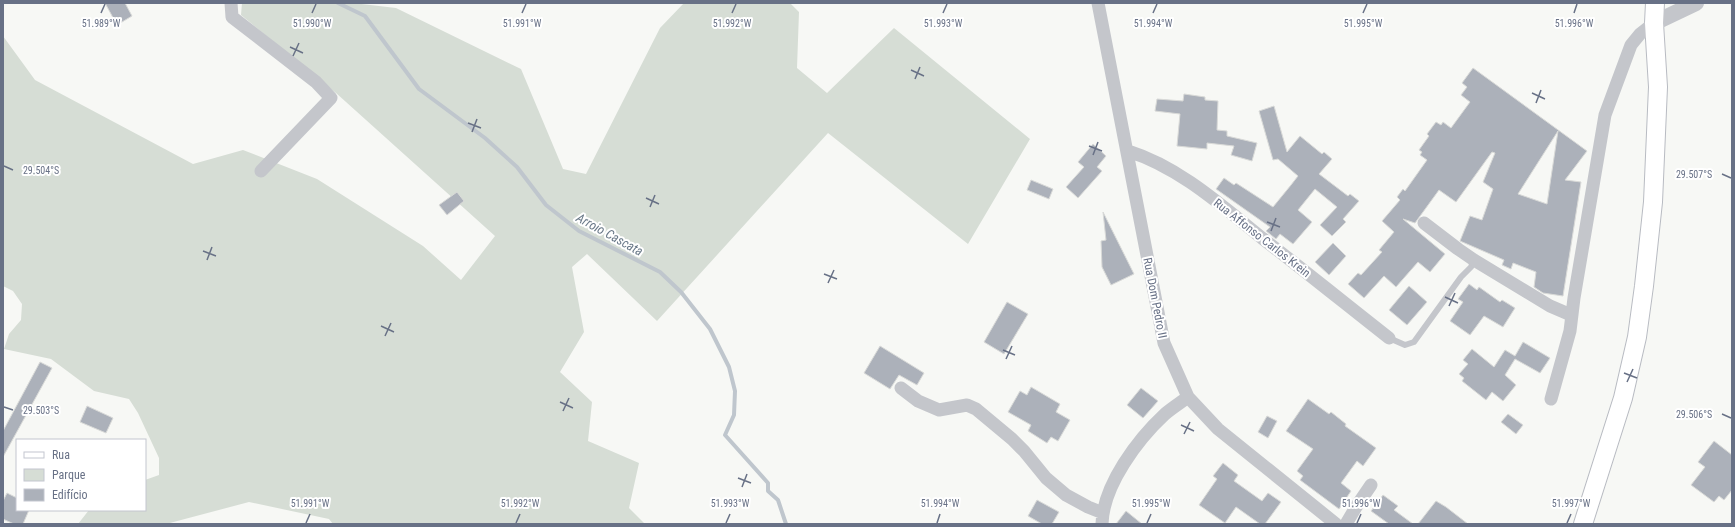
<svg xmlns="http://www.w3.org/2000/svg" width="1735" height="527" font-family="'Roboto Condensed',sans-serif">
<rect width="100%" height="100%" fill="#f7f8f5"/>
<path fill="#d6ddd5" d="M 242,3 L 353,3 L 396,8 L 521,69 L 563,169 L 586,174 L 660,28 L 684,3 L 790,3 L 799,12 L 797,68 L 827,93 L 894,28 L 1030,139 L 968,244 L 828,133 L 657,321 L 587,254 L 572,267 L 584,332 L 560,372 L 592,402 L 588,441 L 639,463 L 629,508 L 645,524 L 333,524 L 329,519 L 249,502 L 166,524 L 78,524 L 89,510 L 145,510 L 145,480 L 159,475 L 159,458 L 138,413 L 129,399 L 94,391 L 51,359 L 4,349 L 9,334 L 21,320 L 22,304 L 13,291 L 3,286 L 3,36 L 35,80 L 193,164 L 243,150 L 317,179 L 423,246 L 461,280 L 495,236 L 336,93 L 241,15 Z"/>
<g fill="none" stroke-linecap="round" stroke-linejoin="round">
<path stroke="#bfc6cd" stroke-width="4" d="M 338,3 L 365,16 L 419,89 L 485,138 L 517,167 L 546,205 L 579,231 L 660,272 L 681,292 L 710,329 L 729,367 L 735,391 L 734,415 L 725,435 L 768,483 L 768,491 L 778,500 L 786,524"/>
</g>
<path fill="#acb1ba" stroke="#d9dad8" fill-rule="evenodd" d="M 105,3 L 125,3 L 132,16 L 117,25 Z
M 1473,68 L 1587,151 L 1565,180 L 1581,182 L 1563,296 L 1543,293 L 1534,287 L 1536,272 L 1513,263 L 1511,269 L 1502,265 L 1504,260 L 1460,241 L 1470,216 L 1482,220 L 1493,189 L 1483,182 L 1495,153 L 1492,152 L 1456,202 L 1439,190 L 1415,223 L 1403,219 L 1445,254 L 1430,272 L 1418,262 L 1396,287 L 1384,276 L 1364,298 L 1348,284 L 1358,273 L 1361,275 L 1382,252 L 1379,250 L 1394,232 L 1382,221 L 1400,200 L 1397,197 L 1403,189 L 1405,191 L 1427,160 L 1420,155 L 1422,152 L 1419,150 L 1429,136 L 1427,134 L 1436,122 L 1441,125 L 1443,122 L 1451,128 L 1470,102 L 1461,95 L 1467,87 L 1462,83 ZM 1558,131 L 1547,204 L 1518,194 Z
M 1184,94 L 1205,97 L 1205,100 L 1218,101 L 1217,130 L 1227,131 L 1227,136 L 1257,143 L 1252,161 L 1231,155 L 1234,146 L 1207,143 L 1207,149 L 1177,146 L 1180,114 L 1155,111 L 1157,99 L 1183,101 Z
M 1274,106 L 1287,152 L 1300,136 L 1322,154 L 1324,152 L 1332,159 L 1319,174 L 1348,196 L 1350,194 L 1359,201 L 1343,219 L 1346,222 L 1332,236 L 1320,225 L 1337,207 L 1315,189 L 1298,210 L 1312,222 L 1293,244 L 1280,234 L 1276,239 L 1266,231 L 1270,227 L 1216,189 L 1224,178 L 1234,185 L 1236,183 L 1273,207 L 1291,185 L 1298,176 L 1278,159 L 1273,160 L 1259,111 Z
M 1093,144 L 1106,156 L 1097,167 L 1102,171 L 1078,198 L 1066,187 L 1084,167 L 1078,162 Z
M 1031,180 L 1053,189 L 1049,199 L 1027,190 Z
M 457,192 L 464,201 L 447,215 L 439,205 Z
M 1103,212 L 1134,274 L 1111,285 L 1102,267 L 1101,241 L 1106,240 Z
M 1333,243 L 1346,256 L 1329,275 L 1315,262 Z
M 1469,284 L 1477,290 L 1479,287 L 1500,302 L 1502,300 L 1515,308 L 1503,327 L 1484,316 L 1470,335 L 1450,321 L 1463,302 L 1458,299 Z
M 1409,286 L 1427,302 L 1407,325 L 1389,310 Z
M 1007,302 L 1028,314 L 1004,354 L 984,342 Z
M 1523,342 L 1550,358 L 1540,373 L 1515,359 L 1505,375 L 1516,385 L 1503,401 L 1492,392 L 1486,400 L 1462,381 L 1464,378 L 1459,374 L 1468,364 L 1463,360 L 1472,349 L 1494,367 L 1505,350 L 1515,356 Z
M 880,346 L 924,373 L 917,385 L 899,375 L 890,389 L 864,373 Z
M 40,362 L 52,368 L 3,457 L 3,431 Z
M 1031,387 L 1060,404 L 1056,412 L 1070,420 L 1058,441 L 1051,437 L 1047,443 L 1028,431 L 1031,425 L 1008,412 L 1020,391 L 1027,395 Z
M 1141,388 L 1158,401 L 1143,418 L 1127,405 Z
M 1308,399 L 1329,414 L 1331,412 L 1346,424 L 1345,426 L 1376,448 L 1363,466 L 1357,461 L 1341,483 L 1351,491 L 1339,509 L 1300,480 L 1303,476 L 1297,471 L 1313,449 L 1286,431 Z
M 87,406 L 113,418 L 106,433 L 80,422 Z
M 1508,414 L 1523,425 L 1516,434 L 1501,422 Z
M 1267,416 L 1277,421 L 1268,438 L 1258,432 Z
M 1714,441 L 1732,455 L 1732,490 L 1724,500 L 1719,496 L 1714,502 L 1691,485 L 1705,467 L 1698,462 Z
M 1223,463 L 1238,475 L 1234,481 L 1262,501 L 1268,493 L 1281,502 L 1265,524 L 1260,524 L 1236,507 L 1225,523 L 1199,505 L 1217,479 L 1213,476 Z
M 7,493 L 17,498 L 17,510 L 29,510 L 23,524 L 14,524 L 3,519 L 3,501 Z
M 1383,495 L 1398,506 L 1394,510 L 1413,524 L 1389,524 L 1371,511 Z
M 1037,500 L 1059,512 L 1052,524 L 1042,524 L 1028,516 Z
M 1436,501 L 1446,507 L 1468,524 L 1418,524 Z
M 1126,511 L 1142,524 L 1116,524 Z"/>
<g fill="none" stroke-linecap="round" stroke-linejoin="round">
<defs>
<path id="secondary" d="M 1583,524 L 1623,398 L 1637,337 L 1644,286 L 1653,202 L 1658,87 L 1654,23 L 1655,3"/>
</defs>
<use href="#secondary" stroke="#b8bbc2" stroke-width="20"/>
<path stroke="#c4c6cb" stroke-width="6" d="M 1389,338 L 1405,345 L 1414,342 L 1461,277 L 1471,267 L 1474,260"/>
<path stroke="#c4c6cb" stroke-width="13" d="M 231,3 L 232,17 L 316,82 L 331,98 L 261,171
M 1098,3 L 1164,343 L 1188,397 L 1218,429 L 1336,524
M 1128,151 C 1179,167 1221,205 1262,238 C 1305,271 1347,305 1389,338
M 1424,223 L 1458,249 L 1474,260 L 1550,306 L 1571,315
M 901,388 L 918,401 L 939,410 L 967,405 L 976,409 L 1012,439 L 1024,451 L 1046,478 L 1066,495 L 1088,507 L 1103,513
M 1551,399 L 1570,331 L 1574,298 L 1605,115 L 1631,45 L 1640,34 L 1654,23
M 1102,524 C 1103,485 1138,439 1165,414 C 1172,408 1180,403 1188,397
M 1346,524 L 1356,507 L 1371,485"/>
<path stroke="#c4c6cb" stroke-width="16" d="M 1654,23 L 1696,3"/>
<use href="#secondary" stroke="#fff" stroke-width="18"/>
</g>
<path fill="none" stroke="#687186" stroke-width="1.5" d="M 101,13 L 105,4M 312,13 L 316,4M 522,13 L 526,4M 732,13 L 736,4M 943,13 L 947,4M 1153,13 L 1157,4M 1363,13 L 1367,4M 1574,13 L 1577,4M 290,47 L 303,53M 293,56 L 299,43M 911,70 L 924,76M 915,79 L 920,67M 1532,93 L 1545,99M 1536,103 L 1541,90M 468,123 L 481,128M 472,132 L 477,119M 1089,146 L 1102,151M 1093,155 L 1098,142M 4,166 L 13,170M 1722,174 L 1731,178M 646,198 L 659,204M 650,207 L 655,195M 1267,222 L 1280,227M 1271,231 L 1276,218M 203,251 L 216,256M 207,260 L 212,247M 824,274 L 837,279M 828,283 L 834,270M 1445,297 L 1458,303M 1449,306 L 1455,293M 381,326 L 394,332M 385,336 L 391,323M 1003,350 L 1015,355M 1006,359 L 1012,346M 1624,373 L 1637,378M 1627,382 L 1633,369M 560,402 L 573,408M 4,407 L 13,410M 563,411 L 569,398M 1722,414 L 1731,418M 1181,425 L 1194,431M 1184,434 L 1190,422M 738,478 L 751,483M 742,487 L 747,474M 306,523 L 310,514M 516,523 L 520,514M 726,523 L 730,514M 937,523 L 940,514M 1147,523 L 1151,514M 1357,523 L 1361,514M 1567,523 L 1571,514"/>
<g text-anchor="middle" stroke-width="4" stroke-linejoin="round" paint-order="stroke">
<g font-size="12" fill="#687186" stroke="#fff">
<text transform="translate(1262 238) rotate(38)" y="4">Rua Affonso Carlos Krein</text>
<text transform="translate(1155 298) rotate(79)" y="4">Rua Dom Pedro II</text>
</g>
<g font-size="13" font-style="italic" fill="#697888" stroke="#fff">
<text transform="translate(610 234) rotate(29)" y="5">Arroio Cascata</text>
</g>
</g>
<g font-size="10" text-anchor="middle" fill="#687186" stroke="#fff" stroke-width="4" stroke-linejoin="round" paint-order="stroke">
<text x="101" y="27">51.989°W</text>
<text x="312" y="27">51.990°W</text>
<text x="522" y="27">51.991°W</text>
<text x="732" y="27">51.992°W</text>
<text x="943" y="27">51.993°W</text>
<text x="1153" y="27">51.994°W</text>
<text x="1363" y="27">51.995°W</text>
<text x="1574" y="27">51.996°W</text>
<text x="41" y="174">29.504°S</text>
<text x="1694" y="178">29.507°S</text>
<text x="41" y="414">29.503°S</text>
<text x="1694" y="418">29.506°S</text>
<text x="310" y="507">51.991°W</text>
<text x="520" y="507">51.992°W</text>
<text x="730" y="507">51.993°W</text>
<text x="940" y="507">51.994°W</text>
<text x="1151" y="507">51.995°W</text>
<text x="1361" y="507">51.996°W</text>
<text x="1571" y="507">51.997°W</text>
</g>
<rect width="1735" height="527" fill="none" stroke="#687186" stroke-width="8"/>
<rect x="16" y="439" width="130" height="72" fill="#ffffff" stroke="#c3c6cf"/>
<rect x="24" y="452" width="20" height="6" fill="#ffffff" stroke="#c3c6cf"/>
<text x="52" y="459" font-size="12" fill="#687186">Rua</text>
<rect x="24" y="469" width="20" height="12" fill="#d6ddd5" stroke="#c3c6cf"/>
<text x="52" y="479" font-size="12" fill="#687186">Parque</text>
<rect x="24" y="489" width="20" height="12" fill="#acb1ba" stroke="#c3c6cf"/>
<text x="52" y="499" font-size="12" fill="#687186">Edifício</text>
</svg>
